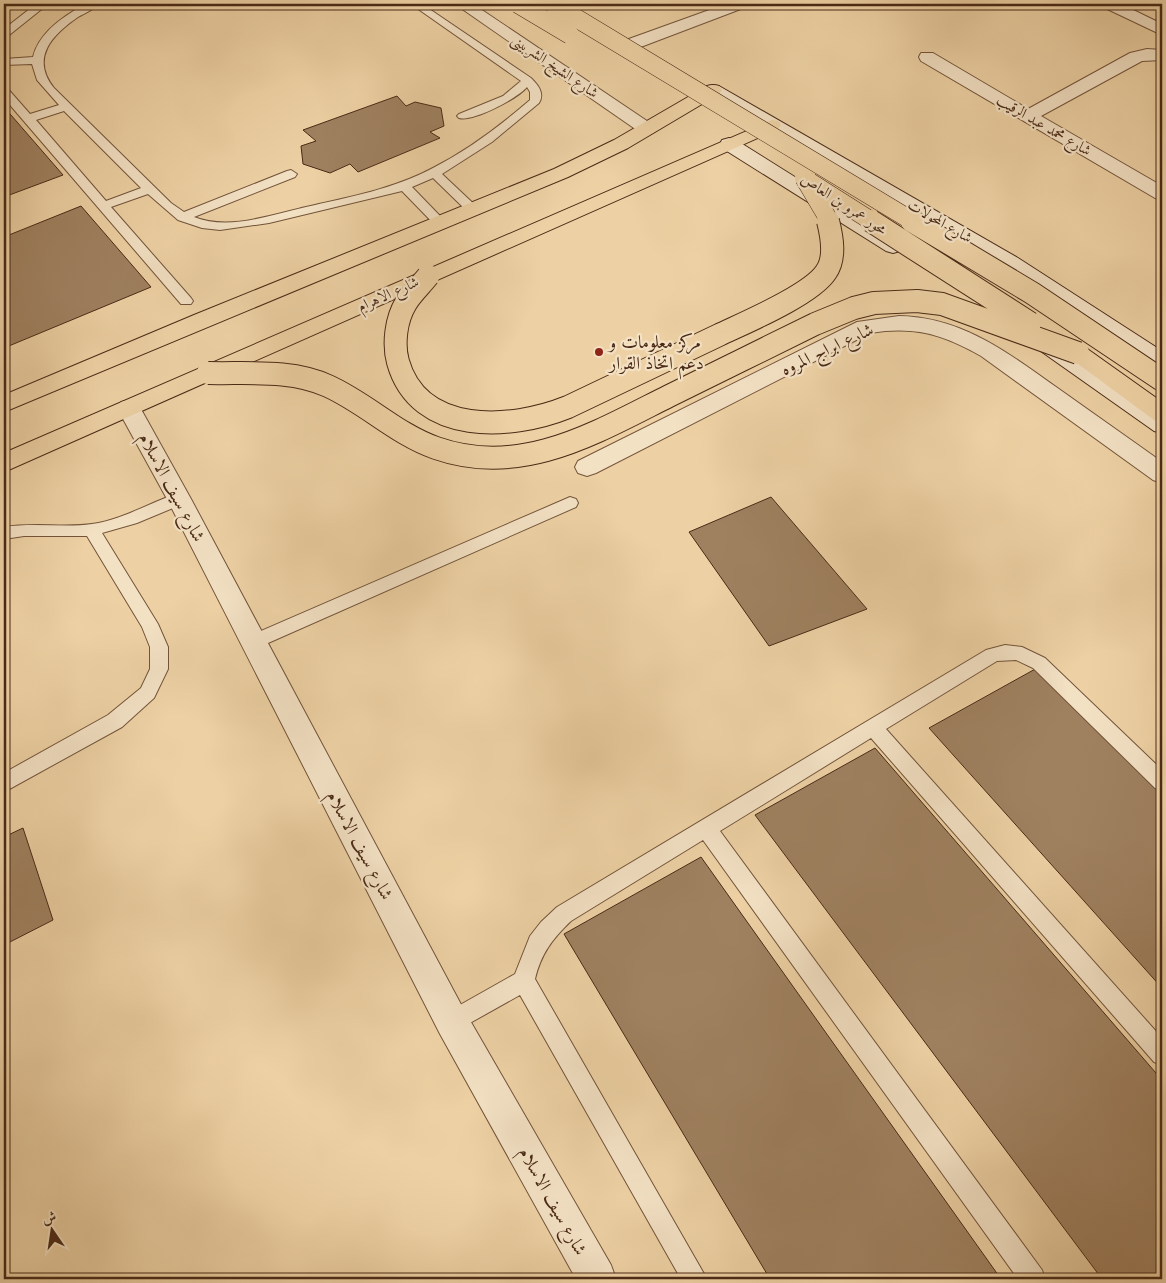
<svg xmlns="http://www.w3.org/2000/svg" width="1166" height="1283" font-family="'Old Standard TT',Amiri,serif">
<rect width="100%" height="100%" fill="#edd1a4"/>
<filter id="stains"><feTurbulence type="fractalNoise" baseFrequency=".004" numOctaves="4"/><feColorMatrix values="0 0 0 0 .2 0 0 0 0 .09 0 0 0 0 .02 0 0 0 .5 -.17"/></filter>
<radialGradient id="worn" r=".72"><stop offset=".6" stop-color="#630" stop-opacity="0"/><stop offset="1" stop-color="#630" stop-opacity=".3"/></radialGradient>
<path fill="#9f8160" stroke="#4a2a16" d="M 397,96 L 406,106 L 415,102 L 441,108 L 444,126 L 430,132 L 440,138 L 358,172 L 350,164 L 330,173 L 303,164 L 301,146 L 316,141 L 303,130 Z
M 4,107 L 63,175 L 4,197 Z
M 81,206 L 151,287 L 4,348 L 4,237 Z
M 771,497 L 867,609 L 769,646 L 689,532 Z
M 1037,668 L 1162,791 L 1162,988 L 929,728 Z
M 875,748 L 1162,1080 L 1162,1279 L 1102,1279 L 755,815 Z
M 23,828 L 53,920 L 4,945 L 4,837 Z
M 701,857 L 1001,1279 L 770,1279 L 564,934 Z"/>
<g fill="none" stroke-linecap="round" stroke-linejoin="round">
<defs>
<path id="lane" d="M 36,4 L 48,4 L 8,36 L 4,37 L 4,29 Z
M 86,4 L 98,4 C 93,10 85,13 78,17 C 52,35 30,58 54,88 L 171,203 L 184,212 L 287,171 L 291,170 L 297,174 L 295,177 L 194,217 C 228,231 271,215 306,207 C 349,197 394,189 433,168 C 468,150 500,126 530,100 L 530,92 L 527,87 C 518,98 473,122 459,118 L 457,116 L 459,114 L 503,96 L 521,81 L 411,4 L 422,4 L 531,78 C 538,85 545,93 539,103 L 492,142 L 442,174 L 476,206 L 478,209 L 476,212 L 468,212 L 433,178 L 412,187 L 443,219 L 445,222 L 443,225 L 435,225 L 402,191 L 269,223 L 220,230 L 202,228 L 178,220 L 148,194 L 111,207 L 191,298 L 193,301 L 191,304 L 181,304 L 4,98 L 4,88 L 8,89 L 30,114 L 59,105 L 37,80 L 32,64 L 4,65 L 4,59 L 33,57 C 39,32 65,15 86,4 ZM 64,111 L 141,188 L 106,201 L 36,120 Z
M 179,493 L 185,495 L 187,499 L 185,503 L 137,523 L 102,533 L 158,624 L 168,647 L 168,669 L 154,698 L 122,727 L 4,792 L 4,773 L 108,715 L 141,688 L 150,669 L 150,647 L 142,627 L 87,536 L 24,536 L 4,539 L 4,527 C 34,522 64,528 92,524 C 123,520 150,502 179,493 Z
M 570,497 L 576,499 L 578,503 L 576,507 L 259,647 L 253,649 L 247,647 L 244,642 L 247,637 Z
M 1005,645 L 1022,647 L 1045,658 L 1162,770 L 1162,791 L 1155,788 L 1033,668 L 1016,660 L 997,661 L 886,729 L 1162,1038 L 1162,1065 L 1154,1062 L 871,738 L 720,831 L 1042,1270 L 1045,1279 L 1018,1279 L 703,840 L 571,921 C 552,939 541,954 535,979 L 707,1279 L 681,1279 L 520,995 L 452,1033 L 444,1030 L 441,1022 L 444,1014 L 515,974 L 530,936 L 541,922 L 557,907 L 986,650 Z"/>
<path id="street" d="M 455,4 L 473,4 L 653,125 L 656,129 L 653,133 L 647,134 L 641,133 Z
M 726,4 L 748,4 L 746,7 L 638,48 L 626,48 L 624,44 L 626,40 Z
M 1101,4 L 1121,4 L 1162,24 L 1162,35 L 1103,7 Z
M 1147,49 L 1162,50 L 1162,60 L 1142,61 L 1041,116 L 1162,186 L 1162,200 L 1155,198 L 921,61 L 919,57 L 921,53 L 933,53 L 1028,109 L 1130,53 Z
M 899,316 C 963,317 1009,354 1059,389 C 1093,413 1128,438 1162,462 L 1162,483 L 1153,480 L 981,356 C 942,334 915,326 870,333 L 596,473 L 587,476 L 578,473 L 575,467 L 578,461 L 857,322 Z
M 129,400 L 137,402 L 191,499 L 464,1010 L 611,1265 L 616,1279 L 576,1279 L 440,1034 L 167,499 L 117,408 L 121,402 Z"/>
<path id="secondary" d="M 713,85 L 719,86 L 1018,258 L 1162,351 L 1162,368 L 1154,366 L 1004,268 L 707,94 L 704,90 L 707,86 Z
M 729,138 L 736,140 L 900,243 L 903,247 L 900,251 L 893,253 L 886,251 L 722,148 L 720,144 L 722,140 Z
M 1043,335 L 1051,337 L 1162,414 L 1162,433 L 1154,431 L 1035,347 L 1032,342 L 1035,337 Z"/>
<path id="primary" d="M 713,85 L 719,86 L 722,90 L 719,94 L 628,148 L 568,177 L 4,412 L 4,395 L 194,315 L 554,169 L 614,140 L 707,86 Z
M 772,120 L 778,121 L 781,125 L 778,129 L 4,472 L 4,453 Z
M 1078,346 L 1086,348 L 1162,402 L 1162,422 L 1154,420 L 1070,358 L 1067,353 L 1070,348 Z"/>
</defs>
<use href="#lane" stroke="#73543a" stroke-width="2"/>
<use href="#street" stroke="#73543a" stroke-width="2"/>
<use href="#secondary" stroke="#4a2a16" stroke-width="2"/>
<use href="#primary" stroke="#4a2a16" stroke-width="2"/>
<use href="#lane" fill="#f3e1c4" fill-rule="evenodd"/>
<use href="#street" fill="#f3e1c4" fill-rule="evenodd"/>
<use href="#secondary" fill="#f3e1c4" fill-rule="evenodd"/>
<use href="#primary" fill="#edd1a4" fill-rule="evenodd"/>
<defs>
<path id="primary-bridge-far1" d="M 518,4 L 570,35
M 553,4 L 914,222
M 804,178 L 826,215 L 828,222
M 810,182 L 873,222"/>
<path id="primary-bridge" d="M 871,221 L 1030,323
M 912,221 L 1032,293 L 1162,380
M 428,276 C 421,285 412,293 406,303 C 396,319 393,344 398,362 C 419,436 511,430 568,407 C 618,383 669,359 719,335 C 744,323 811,295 826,272 C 836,258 832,237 828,221
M 208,373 C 247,374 292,369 328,386 C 366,403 396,434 436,448 C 521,478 595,433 669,396 C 718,372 766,348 815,324 L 854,308 L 874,303 L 917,301 L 942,304 L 1078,353"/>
</defs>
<use href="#primary-bridge-far1" stroke="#4a2a16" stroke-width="19" stroke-linecap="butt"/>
<use href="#primary-bridge" stroke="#4a2a16" stroke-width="24" stroke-linecap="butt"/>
<use href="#primary-bridge-far1" stroke="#edd1a4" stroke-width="18"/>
<use href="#primary-bridge" stroke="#edd1a4" stroke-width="22"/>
</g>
<circle fill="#8f2418" stroke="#f3e1c4" stroke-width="2" cx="599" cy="352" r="5"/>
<g text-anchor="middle" stroke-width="4.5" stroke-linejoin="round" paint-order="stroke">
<g font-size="15" fill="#4a2a16" stroke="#f3e1c4">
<text transform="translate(555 66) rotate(34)" y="5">شارع الشيخ الشربينى</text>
<text transform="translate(1044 125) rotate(30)" y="5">شارع محمد عبد الرقيب</text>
<text transform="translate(844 204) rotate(33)" y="5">محور عمرو بن العاص</text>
<text transform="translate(940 221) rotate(30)" y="5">شارع المحولات</text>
<text transform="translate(388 294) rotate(-24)" y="5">شارع الاهرام</text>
</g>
<g font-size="18" fill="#4a2a16" stroke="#f3e1c4" text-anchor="start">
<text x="609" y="348">مركز معلومات و<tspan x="609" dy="21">دعم اتخاذ القرار</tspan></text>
</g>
<g font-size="18" fill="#4a2a16" stroke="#f3e1c4">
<text transform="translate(827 349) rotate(-25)" y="6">شارع ابراج المروه</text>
<text transform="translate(172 487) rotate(62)" y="6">شارع سيف الاسلام</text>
<text transform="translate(360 845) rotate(62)" y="6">شارع سيف الاسلام</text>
<text transform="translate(553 1201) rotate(61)" y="6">شارع سيف الاسلام</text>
</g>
</g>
<rect width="1166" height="1283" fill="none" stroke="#edd1a4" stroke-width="20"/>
<rect x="5" y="5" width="1156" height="1273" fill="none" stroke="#4a2a16" stroke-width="2.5"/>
<rect x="10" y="10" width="1146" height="1263" fill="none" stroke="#4a2a16"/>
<g transform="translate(52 1230) rotate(347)" stroke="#f3e1c4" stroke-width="4" paint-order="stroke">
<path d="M0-4L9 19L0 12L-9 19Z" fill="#4a2a16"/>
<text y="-8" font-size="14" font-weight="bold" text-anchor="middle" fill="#4a2a16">ش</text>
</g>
<rect width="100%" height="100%" filter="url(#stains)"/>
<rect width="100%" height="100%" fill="url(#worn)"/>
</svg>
